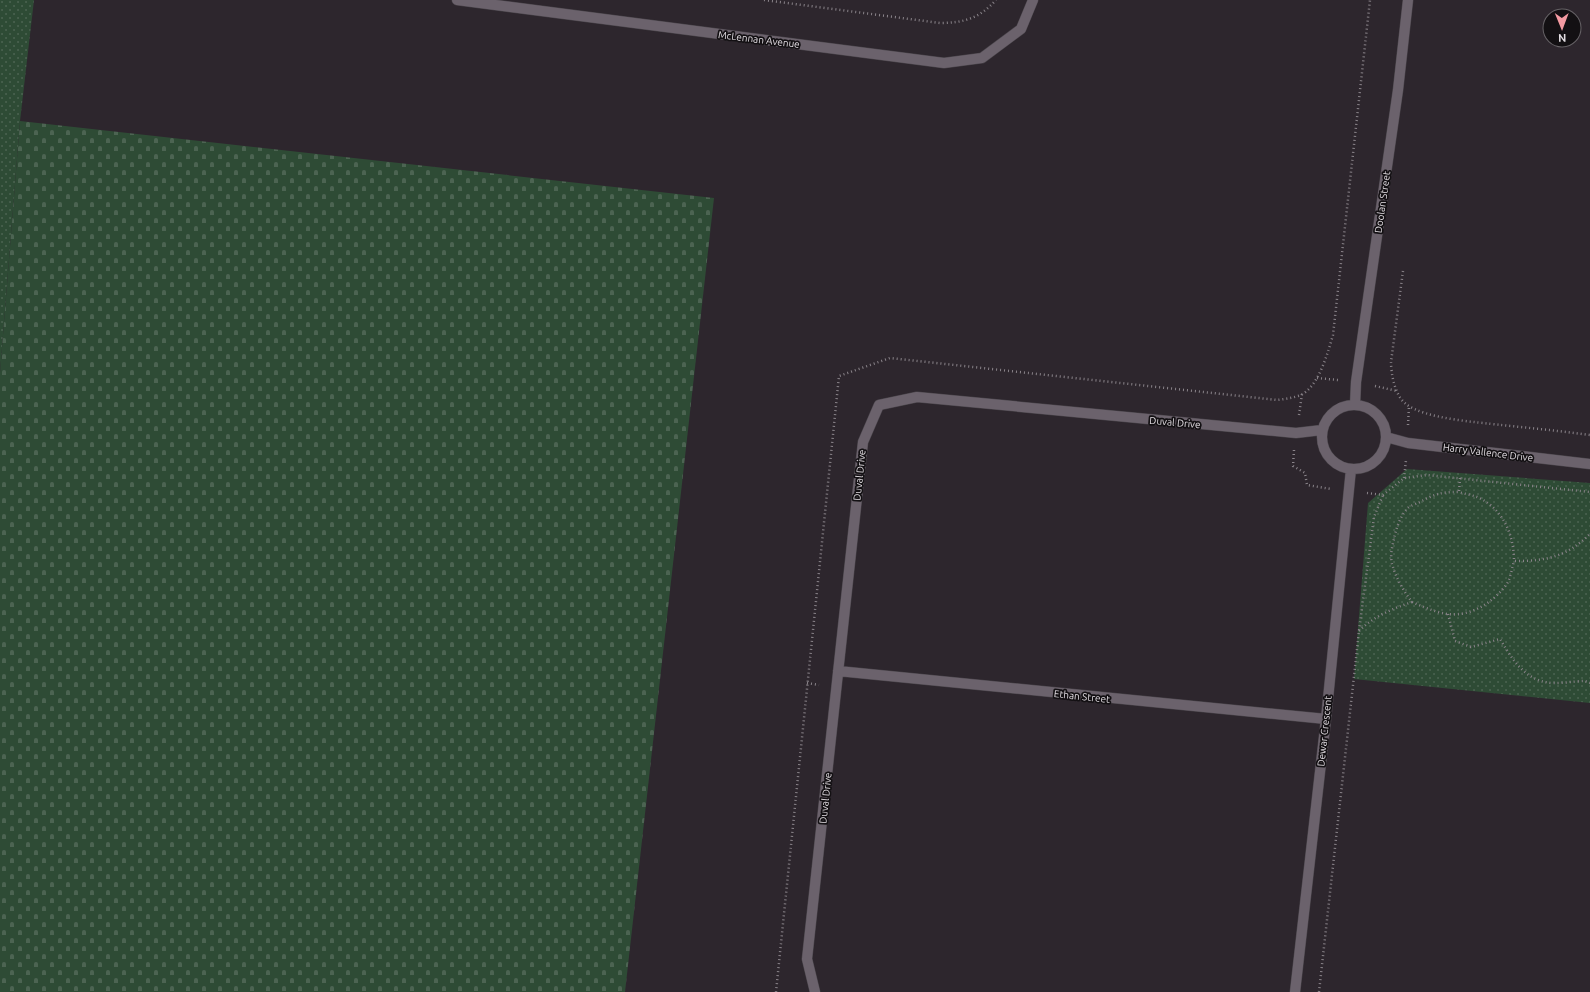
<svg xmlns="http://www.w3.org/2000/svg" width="1590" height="992" font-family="Ubuntu,sans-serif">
<defs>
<pattern id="grass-dots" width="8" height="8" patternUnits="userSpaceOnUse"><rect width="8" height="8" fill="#2e4b35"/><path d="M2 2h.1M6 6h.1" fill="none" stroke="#4c6452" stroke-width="1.8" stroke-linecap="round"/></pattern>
<pattern id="cemetery-stones" width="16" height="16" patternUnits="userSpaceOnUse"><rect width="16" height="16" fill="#2e4b35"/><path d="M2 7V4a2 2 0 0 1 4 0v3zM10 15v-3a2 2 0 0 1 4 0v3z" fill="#4c6452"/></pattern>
</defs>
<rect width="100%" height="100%" fill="#2d262d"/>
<path fill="url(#grass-dots)" d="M 0,0 L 34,0 L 20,121 L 0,373 Z
M 1407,469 L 1590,483 L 1590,703 L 1354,679 L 1368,503 Z"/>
<path fill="url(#cemetery-stones)" d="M 20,121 L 714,198 L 625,992 L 0,992 L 0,373 Z"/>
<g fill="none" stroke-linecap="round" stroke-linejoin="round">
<defs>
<path id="minor" d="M 457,0 L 944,63 L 982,58 L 1021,29 L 1033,0
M 1355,405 L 1356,382 L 1398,90 L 1408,0
M1322 437a32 32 0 1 1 64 0a32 32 0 1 1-64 0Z
M 1386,437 L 1408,443 L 1590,464
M 838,671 L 1326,719
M 815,992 L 807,959 L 863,442 L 879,405 L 917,397 L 1296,433 L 1322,430
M 1295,992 L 1326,719 L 1351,469"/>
</defs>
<use href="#minor" stroke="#4a454b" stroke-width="11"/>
<path stroke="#8a848a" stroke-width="2.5" stroke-dasharray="1 3" stroke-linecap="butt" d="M 764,0 L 940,23 C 964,23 980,18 996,0
M 1403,271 L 1391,362 C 1391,374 1395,396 1406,404 C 1425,419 1477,422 1501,425 C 1531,428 1560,431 1590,435
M 1317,378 L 1338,380
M 1375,386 L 1397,391
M 1299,415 L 1302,394
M 1408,425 L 1409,406
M 1294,450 L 1293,466 L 1305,473 L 1307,485 L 1331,489
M 1404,478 L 1406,460
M 1460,478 L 1459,492 C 1465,494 1472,495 1477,497 C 1503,508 1514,535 1514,561 C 1547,561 1566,557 1590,534
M 1367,493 L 1383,495 L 1404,478 L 1427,475 L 1590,492
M 1412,602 C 1423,607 1435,612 1447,614 C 1471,617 1495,602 1508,582 C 1511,576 1512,568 1514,561
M 1448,614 L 1455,641 L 1471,647 L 1500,639 C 1511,657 1522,677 1545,682 C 1555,685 1573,681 1585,681 L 1590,683
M 1359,631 C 1374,616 1392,609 1412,602 C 1403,590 1396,578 1392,564 C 1390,556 1392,547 1394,539 C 1396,529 1400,516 1408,508 C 1410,506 1415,504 1418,503 C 1435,494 1440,492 1459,492
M 807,683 L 819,685
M 776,992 L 839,376 L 890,358 L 1277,400 C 1285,399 1293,398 1301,395 C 1319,386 1328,352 1333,335 L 1370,0
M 1319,992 L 1359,631 L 1374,517 L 1383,495"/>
<use href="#minor" stroke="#6b626c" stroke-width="10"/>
</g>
<g text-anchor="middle" stroke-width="3.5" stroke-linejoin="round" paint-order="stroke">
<g font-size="10" fill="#e2dde2" stroke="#131013">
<text transform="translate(759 39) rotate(7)" y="4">McLennan Avenue</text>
<text transform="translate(1382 202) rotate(-82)" y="4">Doolan Street</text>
<text transform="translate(1175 422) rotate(5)" y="4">Duval Drive</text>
<text transform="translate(1488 452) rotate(7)" y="4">Harry Vallence Drive</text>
<text transform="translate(859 475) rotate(-84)" y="4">Duval Drive</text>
<text transform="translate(1082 696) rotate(6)" y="4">Ethan Street</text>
<text transform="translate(1324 731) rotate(-84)" y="4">Dewar Crescent</text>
<text transform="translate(825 798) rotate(-84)" y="4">Duval Drive</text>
</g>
</g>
<g transform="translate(1562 28) rotate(179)"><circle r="19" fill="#131013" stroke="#666266"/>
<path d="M0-3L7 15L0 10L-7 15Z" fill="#f49aa2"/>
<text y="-6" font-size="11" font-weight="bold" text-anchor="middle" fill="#e2dde2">N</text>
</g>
</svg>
